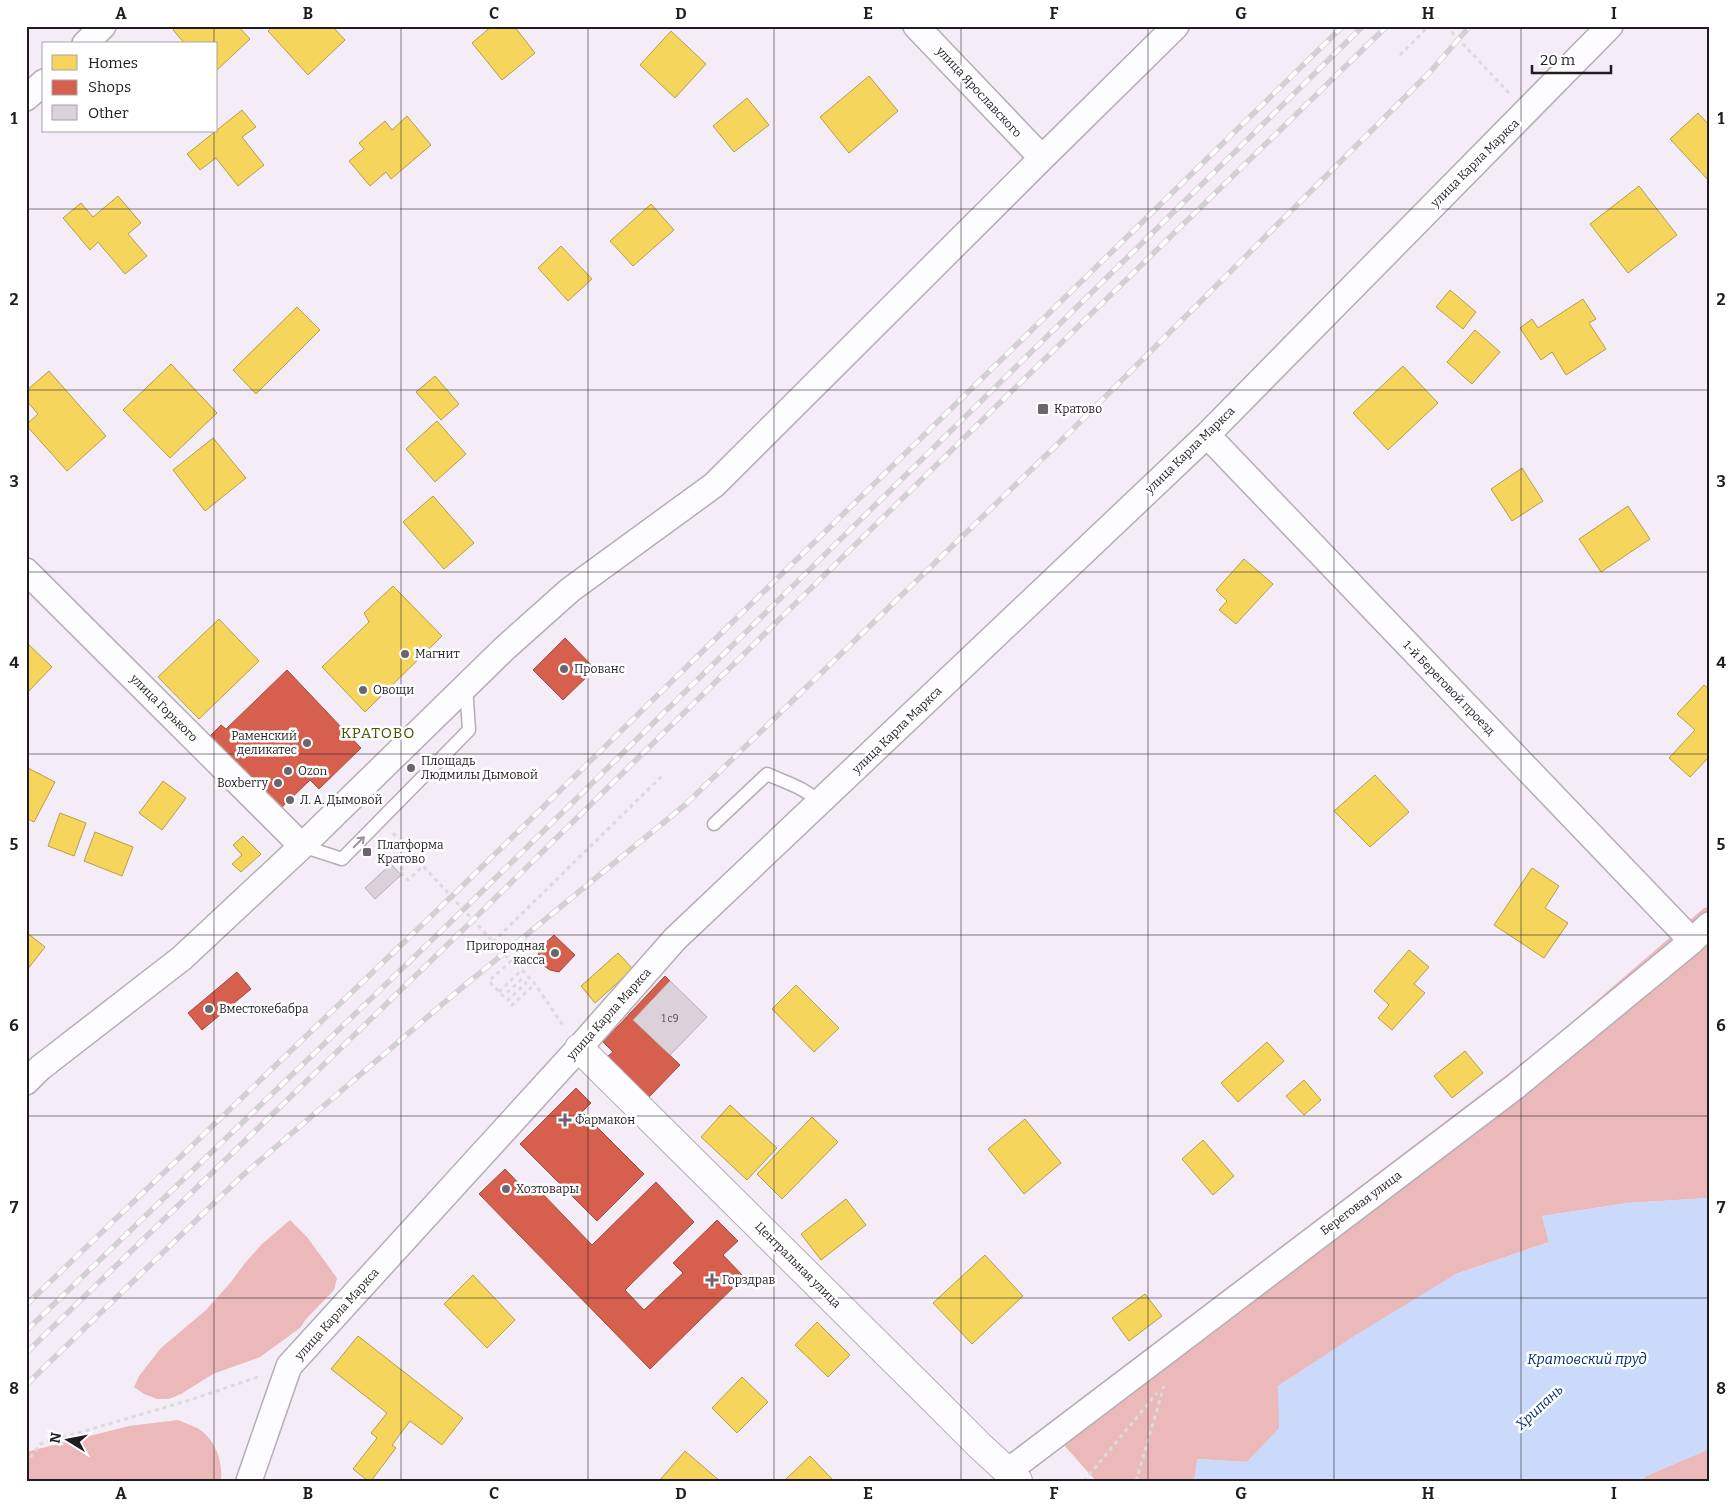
<svg xmlns="http://www.w3.org/2000/svg" width="1735" height="1507" font-family="Bitter,serif">
<rect width="100%" height="100%" fill="#f4ecf6"/>
<path fill="#ecb9ba" d="M 1709,907 L 1709,1198 L 1628,1203 L 1542,1216 L 1549,1242 L 1456,1274 L 1278,1386 L 1280,1428 L 1247,1462 L 1198,1459 L 1194,1481 L 1096,1481 L 1046,1425 L 1542,1048 L 1704,908 Z
M 290,1220 L 307,1237 L 337,1278 L 334,1290 L 307,1318 L 300,1328 L 260,1357 L 213,1374 L 181,1394 L 169,1399 L 157,1399 L 144,1394 L 134,1387 L 139,1376 L 161,1348 L 206,1310 L 231,1282 L 245,1263 L 262,1244 Z
M 178,1420 C 184,1423 191,1425 197,1428 C 215,1438 223,1461 221,1481 L 26,1481 L 26,1452 L 129,1426 Z
M 1709,1449 L 1709,1481 L 1641,1481 L 1646,1476 Z"/>
<path fill="#cbdafa" d="M 1709,1198 L 1709,1449 L 1646,1476 L 1641,1481 L 1194,1481 L 1197,1459 L 1247,1462 L 1279,1428 L 1278,1386 L 1354,1336 L 1456,1274 L 1549,1242 L 1542,1216 L 1628,1203 Z"/>
<path fill="#f6d55c" stroke="#b69e4b" d="M 177,26 L 238,26 L 250,39 L 216,71 L 216,44 L 185,44 L 173,30 Z
M 273,26 L 332,26 L 345,40 L 308,75 L 268,31 Z
M 492,26 L 514,26 L 535,53 L 502,80 L 472,43 Z
M 671,31 L 706,64 L 675,98 L 640,65 Z
M 869,76 L 898,111 L 849,153 L 820,117 Z
M 747,98 L 769,125 L 734,152 L 713,126 Z
M 242,110 L 256,127 L 242,137 L 264,165 L 238,186 L 216,158 L 200,170 L 187,154 Z
M 1698,113 L 1709,125 L 1709,181 L 1670,139 Z
M 407,116 L 431,145 L 391,179 L 386,172 L 370,186 L 349,161 L 364,149 L 359,143 L 385,121 L 392,130 Z
M 1639,186 L 1677,235 L 1628,273 L 1590,224 Z
M 118,196 L 141,223 L 128,234 L 147,256 L 125,274 L 98,242 L 90,250 L 63,218 L 81,203 L 93,217 Z
M 651,204 L 674,230 L 633,266 L 610,241 Z
M 561,246 L 592,279 L 568,301 L 538,268 Z
M 1450,290 L 1476,312 L 1463,329 L 1436,307 Z
M 1583,299 L 1596,319 L 1589,323 L 1606,349 L 1566,375 L 1552,352 L 1541,360 L 1520,328 L 1532,319 L 1538,328 Z
M 297,307 L 320,330 L 256,394 L 233,370 Z
M 1475,330 L 1500,352 L 1472,384 L 1447,362 Z
M 171,364 L 217,413 L 170,458 L 123,410 Z
M 1403,366 L 1438,403 L 1388,450 L 1353,413 Z
M 49,371 L 106,436 L 67,471 L 26,425 L 38,414 L 26,400 L 26,391 Z
M 435,376 L 459,404 L 441,420 L 416,392 Z
M 437,421 L 466,454 L 435,482 L 406,449 Z
M 213,438 L 246,478 L 205,511 L 173,470 Z
M 1522,468 L 1543,501 L 1512,521 L 1491,489 Z
M 433,496 L 474,543 L 444,569 L 403,522 Z
M 1628,506 L 1650,539 L 1601,572 L 1579,539 Z
M 1244,559 L 1273,584 L 1236,624 L 1219,610 L 1227,601 L 1216,590 Z
M 393,586 L 442,636 L 365,712 L 322,667 L 369,622 L 364,613 Z
M 219,619 L 259,661 L 199,719 L 158,677 Z
M 26,642 L 52,667 L 26,694 Z
M 1704,685 L 1709,689 L 1709,757 L 1690,777 L 1669,758 L 1695,730 L 1677,714 Z
M 26,767 L 55,782 L 34,822 L 26,818 Z
M 1375,775 L 1409,812 L 1370,847 L 1334,811 Z
M 163,781 L 186,798 L 162,830 L 139,813 Z
M 60,813 L 86,823 L 74,856 L 48,846 Z
M 95,832 L 133,847 L 122,876 L 84,861 Z
M 243,836 L 261,854 L 241,872 L 232,864 L 242,855 L 233,845 Z
M 1532,868 L 1559,886 L 1545,908 L 1568,923 L 1544,958 L 1494,925 Z
M 26,932 L 45,947 L 27,970 L 26,970 Z
M 1409,950 L 1429,967 L 1414,984 L 1425,993 L 1392,1030 L 1378,1018 L 1389,1005 L 1374,991 Z
M 618,953 L 633,969 L 595,1003 L 581,986 Z
M 796,985 L 839,1028 L 814,1052 L 772,1009 Z
M 1267,1042 L 1284,1061 L 1238,1102 L 1221,1083 Z
M 1465,1051 L 1483,1073 L 1452,1098 L 1434,1076 Z
M 1304,1080 L 1321,1100 L 1304,1115 L 1286,1096 Z
M 730,1105 L 777,1148 L 747,1180 L 701,1137 Z
M 812,1117 L 838,1142 L 782,1199 L 757,1174 Z
M 1025,1119 L 1061,1163 L 1024,1194 L 988,1149 Z
M 1203,1140 L 1234,1176 L 1213,1195 L 1182,1159 Z
M 846,1199 L 866,1225 L 821,1260 L 801,1234 Z
M 985,1255 L 1023,1296 L 972,1344 L 933,1303 Z
M 473,1275 L 515,1320 L 487,1348 L 444,1304 Z
M 1145,1294 L 1162,1316 L 1129,1341 L 1112,1318 Z
M 817,1322 L 850,1355 L 828,1377 L 795,1345 Z
M 358,1336 L 463,1418 L 442,1445 L 410,1421 L 392,1445 L 396,1448 L 371,1481 L 368,1481 L 353,1469 L 377,1438 L 371,1433 L 387,1413 L 331,1369 Z
M 742,1377 L 768,1402 L 737,1433 L 712,1408 Z
M 685,1451 L 720,1481 L 659,1481 Z
M 810,1456 L 834,1481 L 784,1481 Z"/>
<path fill="#d6604d" stroke="#a04c40" d="M 565,638 L 595,669 L 563,700 L 533,670 Z
M 287,670 L 361,748 L 319,789 L 310,780 L 280,809 L 225,751 L 221,755 L 206,740 L 221,725 L 226,729 Z
M 554,935 L 575,955 L 559,972 L 550,970 L 544,966 L 539,958 L 538,950 Z
M 237,972 L 251,989 L 202,1030 L 188,1013 Z
M 665,976 L 670,981 L 633,1020 L 680,1065 L 649,1097 L 607,1057 L 613,1052 L 603,1042 Z
M 576,1088 L 591,1103 L 582,1112 L 644,1174 L 597,1221 L 520,1144 Z
M 505,1169 L 530,1195 L 537,1188 L 592,1245 L 656,1182 L 694,1222 L 625,1290 L 644,1310 L 683,1273 L 673,1263 L 717,1220 L 738,1241 L 723,1255 L 744,1277 L 650,1369 L 479,1194 Z"/>
<path fill="#dad2d8" stroke="#b6aeb5" d="M 391,864 L 401,875 L 375,899 L 365,888 Z
M 670,981 L 707,1017 L 670,1055 L 633,1020 Z"/>
<g fill="none" stroke-linecap="round" stroke-linejoin="round">
<defs>
<path id="service" d="M 714,824 L 767,774 C 784,782 807,788 819,803
M 302,846 L 342,859 L 469,730 L 466,687"/>
<path id="minor" d="M 916,26 L 1042,158
M 85,44 L 103,26
M 26,98 L 44,82
M 1207,435 L 1692,941
M 26,571 L 302,846
M 26,1082 L 40,1068 L 182,958 L 302,846 L 505,648 L 570,590 L 714,485 L 1042,158 L 1176,26
M 1007,1472 L 1516,1086 L 1692,941 L 1709,925
M 249,1481 L 289,1366 L 579,1048 L 675,939 L 1207,435 L 1610,26"/>
<path id="tertiary" d="M 579,1048 L 924,1390 L 980,1446 L 1018,1481"/>
</defs>
<use href="#service" stroke="#b5aeb6" stroke-width="15"/>
<use href="#minor" stroke="#b5aeb6" stroke-width="28"/>
<use href="#tertiary" stroke="#b5aeb6" stroke-width="30"/>
<path stroke="#dcdadc" stroke-width="3" stroke-dasharray="4 4" stroke-linecap="butt" d="M 1446,26 L 1509,93
M 1400,55 L 1429,26
M 393,833 L 415,857 L 399,871 L 408,880 L 423,866 L 511,961 L 489,981 L 503,996 L 522,979 L 526,983 L 508,1000 L 512,1005 L 535,984
M 493,942 L 662,776
M 499,992 L 522,970 L 535,984 L 564,1027
M 26,1464 L 40,1444 L 190,1400 L 258,1377
M 1084,1481 L 1157,1393
M 1136,1481 L 1164,1386"/>
<use href="#service" stroke="#fdfcfe" stroke-width="12"/>
<use href="#minor" stroke="#fdfcfe" stroke-width="25"/>
<use href="#tertiary" stroke="#fdfcfe" stroke-width="28"/>
<defs>
<path id="rail" d="M 26,1305 L 451,897 L 1343,26
M 26,1331 L 463,910 L 1363,26
M 26,1353 L 473,920 L 1017,386 L 1387,26
M 26,1385 L 243,1175 L 459,990 L 685,805 L 1069,433 L 1429,73 L 1470,26"/>
</defs>
<use href="#rail" stroke="#d2d0d2" stroke-width="5.5"/>
<use href="#rail" stroke="#fff" stroke-width="4" stroke-dasharray="11" stroke-linecap="butt"/>
</g>
<defs><path id="oneway-shaft" d="M-6 0H5M1.5-3L5.5 0L1.5 3" fill="none" stroke-width="1.6" stroke-linecap="round" stroke-linejoin="round" transform="scale(1.25)"/></defs>
<use stroke="#9a979b" href="#oneway-shaft" transform="translate(359 842) rotate(-45)"/>
<path fill="none" stroke="#211c22" stroke-width="1" stroke-opacity="0.55" d="M 214,26 L 214,44M 401,26 L 401,1481M 588,26 L 588,1481M 774,26 L 774,1481M 961,26 L 961,1481M 1148,26 L 1148,1481M 1334,26 L 1334,1481M 1521,26 L 1521,1481M 214,131 L 214,1481M 26,209 L 1709,209M 26,390 L 1709,390M 26,572 L 1709,572M 26,754 L 1709,754M 26,935 L 1709,935M 26,1116 L 1709,1116M 26,1298 L 1709,1298"/>
<g fill="#6b656c" stroke="#fff" stroke-width="2">
<rect x="1037" y="403" width="12" height="12" rx="2.5"/>
<circle cx="405" cy="654" r="5"/>
<circle cx="564" cy="669" r="5"/>
<circle cx="363" cy="690" r="5"/>
<circle cx="307" cy="743" r="5"/>
<circle cx="411" cy="768" r="5"/>
<circle cx="288" cy="771" r="5"/>
<circle cx="278" cy="783" r="5"/>
<circle cx="290" cy="800" r="5"/>
<rect x="362" y="847" width="10" height="10" rx="2.5"/>
<circle cx="555" cy="953" r="5"/>
<circle cx="209" cy="1009" r="5"/>
<path d="M562.5 1112.5h5v5h5v5h-5v5h-5v-5h-5v-5h5z"/>
<circle cx="506" cy="1189" r="5"/>
<path d="M709.5 1272.5h5v5h5v5h-5v5h-5v-5h-5v-5h5z"/>
</g>
<g text-anchor="middle" stroke-width="5" stroke-linejoin="round" paint-order="stroke">
<g font-size="10" fill="#4f4a50">
<text x="670" y="1022">1 с9</text>
</g>
<g font-size="12" fill="#211c22" stroke="#fff">
<text transform="translate(979 92) rotate(47)" y="4">улица Ярославского</text>
<text transform="translate(1475 163) rotate(-45)" y="4">улица Карла Маркса</text>
<text transform="translate(1190 450) rotate(-44)" y="4">улица Карла Маркса</text>
<text transform="translate(1449 688) rotate(46)" y="4">1-й Береговой проезд</text>
<text transform="translate(164 708) rotate(45)" y="4">улица Горького</text>
<text transform="translate(897 730) rotate(-44)" y="4">улица Карла Маркса</text>
<text transform="translate(609 1014) rotate(-48)" y="4">улица Карла Маркса</text>
<text transform="translate(1361 1203) rotate(-37)" y="4">Береговая улица</text>
<text transform="translate(798 1265) rotate(45)" y="4">Центральная улица</text>
<text transform="translate(337 1314) rotate(-48)" y="4">улица Карла Маркса</text>
</g>
<g font-size="12" fill="#211c22" stroke="#fff" text-anchor="start">
<text x="1054" y="413">Кратово</text>
<text x="415" y="658">Магнит</text>
<text x="574" y="673">Прованс</text>
<text x="373" y="694">Овощи</text>
<text x="297" y="740" text-anchor="end">Раменский<tspan x="297" dy="14">деликатес</tspan></text>
<text x="421" y="765">Площадь<tspan x="421" dy="14">Людмилы Дымовой</tspan></text>
<text x="298" y="775">Ozon</text>
<text x="268" y="787" text-anchor="end">Boxberry</text>
<text x="300" y="804">Л. А. Дымовой</text>
<text x="377" y="849">Платформа<tspan x="377" dy="14">Кратово</tspan></text>
<text x="545" y="950" text-anchor="end">Пригородная<tspan x="545" dy="14">касса</tspan></text>
<text x="219" y="1013">Вместокебабра</text>
<text x="575" y="1124">Фармакон</text>
<text x="516" y="1193">Хозтовары</text>
<text x="722" y="1284">Горздрав</text>
</g>
<g font-size="14" font-style="italic" fill="#032c76" stroke="#fff">
<text x="1587" y="1364">Кратовский пруд</text>
<text transform="translate(1539 1407) rotate(-43)" y="5">Хрипань</text>
</g>
<g font-size="15" letter-spacing="1" fill="#475500" stroke="#fff">
<text x="378" y="738">КРАТОВО</text>
</g>
</g>
<rect width="1735" height="1507" fill="none" stroke="#ffffff" stroke-width="55"/>
<rect x="42" y="42" width="175" height="90" fill="#ffffff" stroke="#a6a4a7"/>
<rect x="52" y="55" width="25" height="15" fill="#f6d55c" stroke="#a6a4a7"/>
<text x="88" y="68" font-size="15" fill="#211c22">Homes</text>
<rect x="52" y="80" width="25" height="15" fill="#d6604d" stroke="#a6a4a7"/>
<text x="88" y="92" font-size="15" fill="#211c22">Shops</text>
<rect x="52" y="105" width="25" height="15" fill="#dad2d8" stroke="#a6a4a7"/>
<text x="88" y="118" font-size="15" fill="#211c22">Other</text>
<g transform="translate(68 1440) rotate(280)" stroke="#ffffff" stroke-width="4" paint-order="stroke">
<path d="M0-4L9 19L0 12L-9 19Z" fill="#211c22"/>
<text y="-8" font-size="14" font-weight="bold" text-anchor="middle" fill="#211c22">N</text>
</g>
<path d="M1532 65v8h79v-8" fill="none" stroke="#211c22" stroke-width="2.5"/>
<text x="1540" y="65" font-size="15" fill="#211c22" stroke="#ffffff" stroke-width="4" paint-order="stroke">20 m</text>
<rect x="28" y="28" width="1680" height="1452" fill="none" stroke="#211c22" stroke-width="2"/>
<g font-size="16" text-anchor="middle" font-weight="bold" fill="#211c22">
<text x="121" y="19">A</text>
<text x="308" y="19">B</text>
<text x="494" y="19">C</text>
<text x="681" y="19">D</text>
<text x="868" y="19">E</text>
<text x="1054" y="19">F</text>
<text x="1241" y="19">G</text>
<text x="1428" y="19">H</text>
<text x="1614" y="19">I</text>
<text x="14" y="124">1</text>
<text x="1721" y="124">1</text>
<text x="14" y="305">2</text>
<text x="1721" y="305">2</text>
<text x="14" y="487">3</text>
<text x="1721" y="487">3</text>
<text x="14" y="668">4</text>
<text x="1721" y="668">4</text>
<text x="14" y="850">5</text>
<text x="1721" y="850">5</text>
<text x="14" y="1031">6</text>
<text x="1721" y="1031">6</text>
<text x="14" y="1213">7</text>
<text x="1721" y="1213">7</text>
<text x="14" y="1394">8</text>
<text x="1721" y="1394">8</text>
<text x="121" y="1499">A</text>
<text x="308" y="1499">B</text>
<text x="494" y="1499">C</text>
<text x="681" y="1499">D</text>
<text x="868" y="1499">E</text>
<text x="1054" y="1499">F</text>
<text x="1241" y="1499">G</text>
<text x="1428" y="1499">H</text>
<text x="1614" y="1499">I</text>
</g>
</svg>
